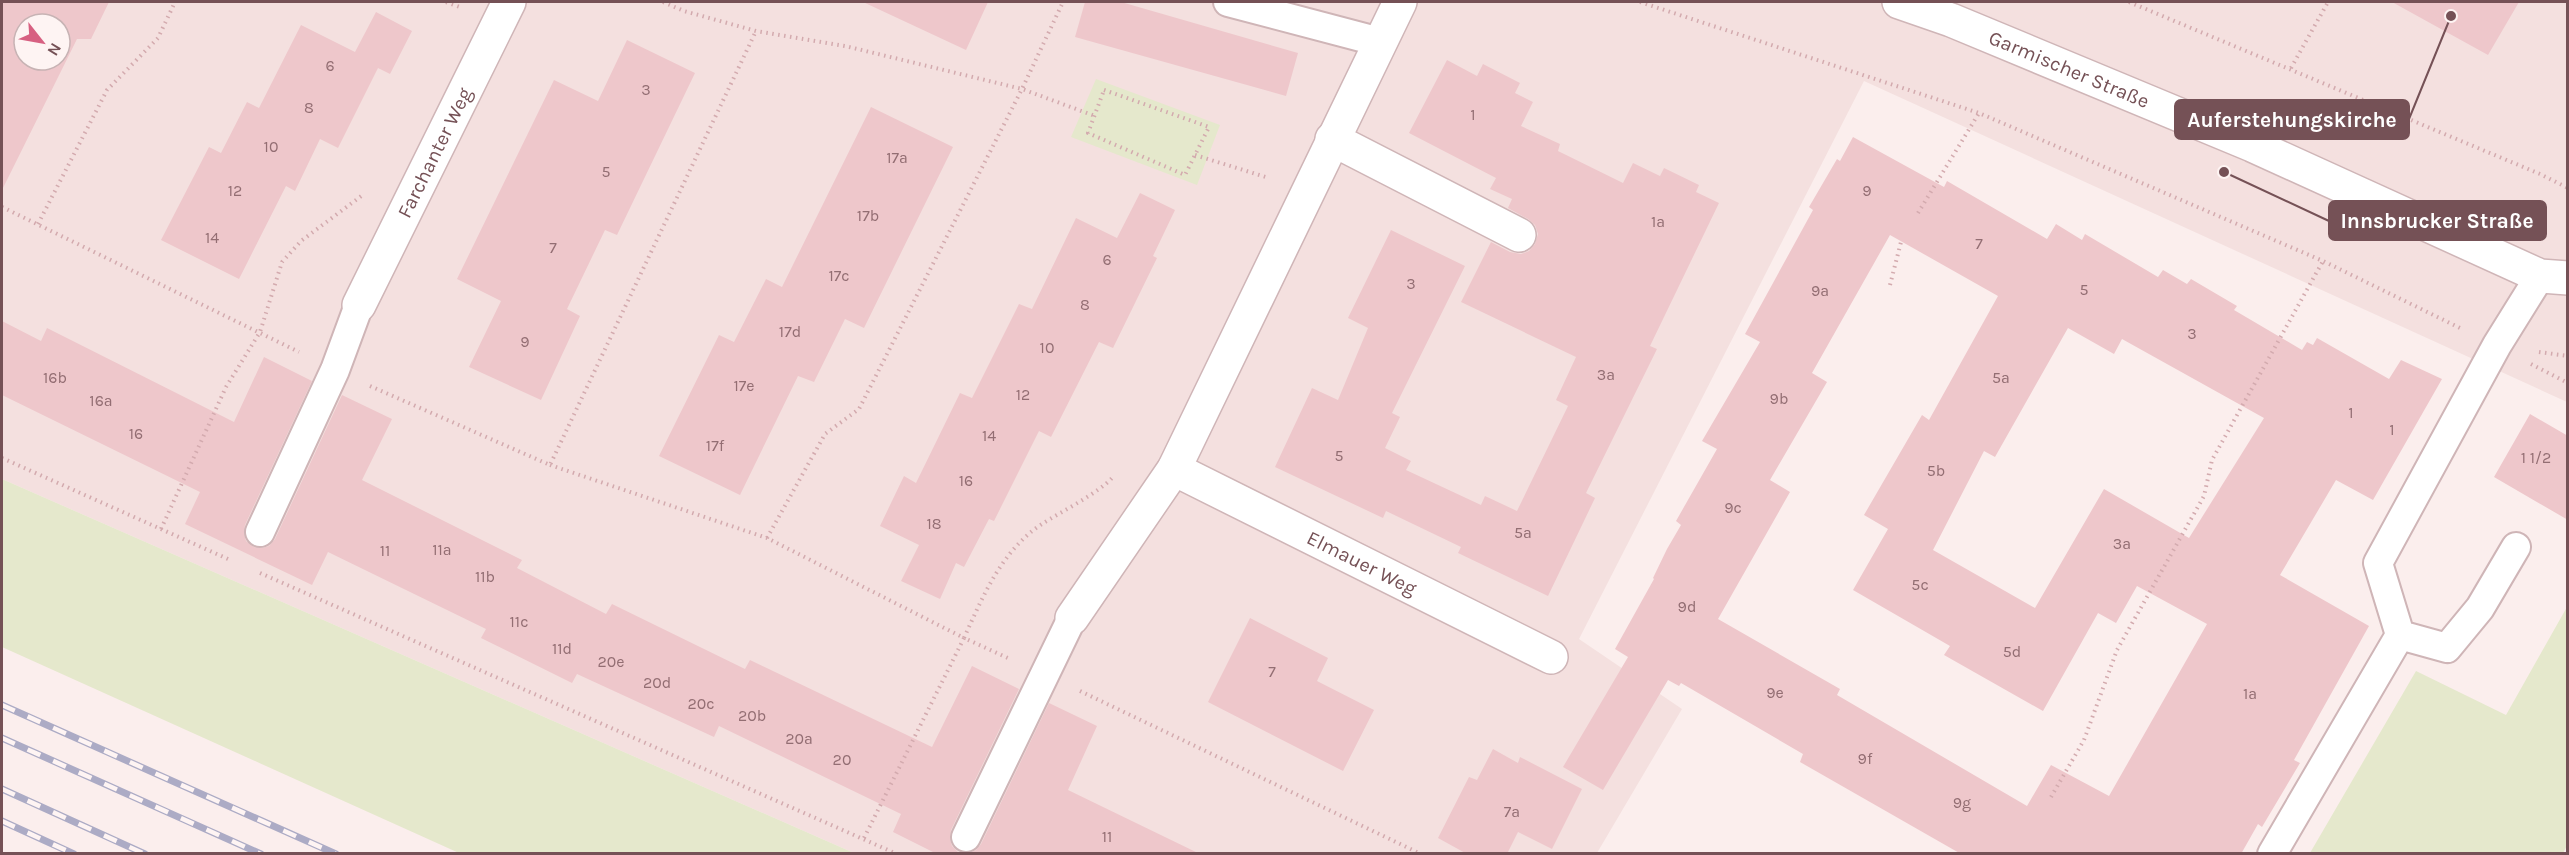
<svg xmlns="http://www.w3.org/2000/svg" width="2569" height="855" font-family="Karla,sans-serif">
<rect width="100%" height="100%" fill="#fbeeed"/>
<path fill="#f4e0df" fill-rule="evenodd" d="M 2,2 L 2567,2 L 2567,402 L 1864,81 L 1579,639 L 1682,709 L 1597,853 L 854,853 L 2,479 ZM 24,24 L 60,24 L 60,60 L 24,60 Z"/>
<path fill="#e5e8cc" d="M 1096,79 L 1220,125 L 1197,185 L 1071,137 Z
M 2,479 L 854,853 L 459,853 L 2,647 Z
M 2567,607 L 2568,844 L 2563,853 L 2310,853 L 2416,671 L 2506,715 Z"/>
<path fill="#eec7cb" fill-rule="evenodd" d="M 2,2 L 109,2 L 91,39 L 77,39 L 2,190 ZM 24,24 L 60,24 L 60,60 L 24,60 Z
M 863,2 L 988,2 L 966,50 Z
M 1085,2 L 1121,2 L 1298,53 L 1286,96 L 1075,37 Z
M 2392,2 L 2519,2 L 2488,55 Z
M 376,12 L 412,31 L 390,74 L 378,68 L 338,148 L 320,139 L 295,191 L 286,186 L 239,279 L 161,240 L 209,147 L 221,153 L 247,102 L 259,108 L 301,25 L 355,52 Z
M 627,40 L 695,73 L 617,235 L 605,230 L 567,309 L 580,316 L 541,400 L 469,367 L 501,301 L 457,279 L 554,80 L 598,101 Z
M 1447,60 L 1477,76 L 1483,64 L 1520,83 L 1515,93 L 1533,102 L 1521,126 L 1560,144 L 1558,151 L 1623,183 L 1633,163 L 1660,176 L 1664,168 L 1699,185 L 1696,192 L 1719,203 L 1650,346 L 1657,349 L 1586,493 L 1595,498 L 1548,596 L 1458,553 L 1461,547 L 1386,511 L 1383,518 L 1275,467 L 1312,388 L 1338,400 L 1368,328 L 1348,318 L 1391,230 L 1465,266 L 1392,413 L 1400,417 L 1385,448 L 1411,461 L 1406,470 L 1481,505 L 1485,496 L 1517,511 L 1568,406 L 1556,400 L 1576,357 L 1461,302 L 1491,242 L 1510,252 L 1521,254 L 1529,251 L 1535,244 L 1538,234 L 1535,225 L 1528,219 L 1508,208 L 1512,199 L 1490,189 L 1496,178 L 1409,133 Z
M 871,107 L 953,147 L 864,328 L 845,319 L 814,382 L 798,376 L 740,495 L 659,456 L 719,335 L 734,342 L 766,279 L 782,287 Z
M 1853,137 L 1944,187 L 1947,181 L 2047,239 L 2056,224 L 2082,240 L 2085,234 L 2158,277 L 2163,270 L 2187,284 L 2191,279 L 2237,306 L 2234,310 L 2302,350 L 2307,342 L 2313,345 L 2317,338 L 2389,379 L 2401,360 L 2442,379 L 2373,500 L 2336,480 L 2280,575 L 2369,626 L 2294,760 L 2300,763 L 2262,827 L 2258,824 L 2241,854 L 1961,854 L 1800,762 L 1803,754 L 1681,683 L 1679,686 L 1668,680 L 1603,790 L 1563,767 L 1628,657 L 1615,649 L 1654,579 L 1653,578 L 1667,549 L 1681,525 L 1676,521 L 1717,449 L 1702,441 L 1760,342 L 1745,334 L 1813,210 L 1809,207 L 1837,159 L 1840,161 ZM 1890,235 L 1998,296 L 1929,420 L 1922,415 L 1864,515 L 1888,529 L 1853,590 L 1950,646 L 1944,655 L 2043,711 L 2098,613 L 2116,623 L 2137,586 L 2207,624 L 2109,796 L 2051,765 L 2027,806 L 1837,695 L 1840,689 L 1718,619 L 1790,492 L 1770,480 L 1827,382 L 1812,373 ZM 2068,328 L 2114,354 L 2122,339 L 2264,418 L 2189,538 L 2104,489 L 2035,608 L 1933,550 L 1984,451 L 1995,457 Z
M 1140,193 L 1175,210 L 1153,256 L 1157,258 L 1113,348 L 1099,342 L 1051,437 L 1039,431 L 994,521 L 989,519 L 964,567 L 956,563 L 940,599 L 901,581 L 919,545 L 880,526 L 904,476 L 916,483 L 960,393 L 972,398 L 1019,304 L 1032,309 L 1076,218 L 1117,238 Z
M 2,321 L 41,341 L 47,328 L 234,422 L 264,357 L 312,381 L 245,525 L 244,533 L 246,541 L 254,547 L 262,548 L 269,546 L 275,539 L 342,395 L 392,419 L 362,480 L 522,560 L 517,568 L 606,614 L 612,604 L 745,669 L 750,660 L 932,747 L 972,666 L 1019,689 L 951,830 L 950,839 L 952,846 L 958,852 L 968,853 L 976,850 L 981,844 L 1049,703 L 1097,726 L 1068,790 L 1200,854 L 937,854 L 893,832 L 901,814 L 719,726 L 714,737 L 577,674 L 572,683 L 481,638 L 486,629 L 328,552 L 312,585 L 185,524 L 200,492 L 2,395 Z
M 2530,414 L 2568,436 L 2568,520 L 2494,477 Z
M 1250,618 L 1328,658 L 1317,681 L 1374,710 L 1343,771 L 1208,702 Z
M 1493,749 L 1518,763 L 1520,757 L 1582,789 L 1552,849 L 1518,832 L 1507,854 L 1467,854 L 1438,838 L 1469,777 L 1477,780 Z"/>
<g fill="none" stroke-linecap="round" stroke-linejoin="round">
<defs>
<path id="service" d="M 1228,2 L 1380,42
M 260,532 L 335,370 L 359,305
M 2400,635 L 2447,648 L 2480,608 L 2516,547
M 966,837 L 1072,618
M 2272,854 L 2400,635 L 2378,563 L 2497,345 L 2540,276"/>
<g id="minor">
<path id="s1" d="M 1899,2 L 1951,20 L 2252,145 L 2540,276 L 2568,278"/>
<path d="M 1332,139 L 1519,235"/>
<path id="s2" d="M 359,305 L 509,2"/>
<path id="s3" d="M 1174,469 L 1551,657"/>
<path d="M 1072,618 L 1174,469 L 1400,2"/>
</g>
</defs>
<use href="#service" stroke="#cfb5b7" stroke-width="32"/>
<use href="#minor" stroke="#cfb5b7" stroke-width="36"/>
<path stroke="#d3aaae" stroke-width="4" stroke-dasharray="1.5 4.5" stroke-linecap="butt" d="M 446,2 L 460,7
M 663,2 L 684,11 L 756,31 L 845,46 L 1022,89 L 1095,116
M 1640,2 L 1979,113 L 2323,261 L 2460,328
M 2129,2 L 2540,174 L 2568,188
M 2291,68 L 2328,2
M 1104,90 L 1209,127 L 1185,175 L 1088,133 Z
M 1195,155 L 1269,178
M 2,207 L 299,352
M 1918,213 L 1979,113
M 38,224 L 107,90 L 158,38 L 175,2
M 1890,285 L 1901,242
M 2539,352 L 2568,356
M 2531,364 L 2568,383
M 370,386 L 550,465 L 756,31
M 2,458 L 228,559
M 550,465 L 767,538 L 964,638 C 983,596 1002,550 1042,524 C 1062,511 1097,494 1112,478
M 161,529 L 226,387 L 260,332 L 282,262 L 301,241 L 364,194
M 767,538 L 825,434 L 859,409 L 1022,89 L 1063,2
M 260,573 L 897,854
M 1080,691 L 1421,854
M 2051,797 L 2084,740 L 2117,650 L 2204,496 L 2212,460 L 2323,261
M 864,838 L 964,638 L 1008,658"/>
<use href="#service" stroke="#fff" stroke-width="28"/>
<use href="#minor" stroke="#fff" stroke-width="33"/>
<defs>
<path id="rail" d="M 2,705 L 336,854
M 2,738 L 261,854
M 2,789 L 145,854
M 2,821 L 74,854"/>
</defs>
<use href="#rail" stroke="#acabc5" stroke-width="7"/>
<use href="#rail" stroke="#fef4f3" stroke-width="4.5" stroke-dasharray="14" stroke-linecap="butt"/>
</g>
<g text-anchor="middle" stroke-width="4.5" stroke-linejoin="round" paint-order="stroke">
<g font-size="16" fill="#936e73">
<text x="330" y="71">6</text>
<text x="646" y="95">3</text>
<text x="309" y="113">8</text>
<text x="1473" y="120">1</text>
<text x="271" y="152">10</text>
<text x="897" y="163">17a</text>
<text x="606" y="177">5</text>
<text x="235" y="196">12</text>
<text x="1867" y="196">9</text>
<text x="868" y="221">17b</text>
<text x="1658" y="227">1a</text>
<text x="212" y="243">14</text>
<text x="1979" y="249">7</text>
<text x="553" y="253">7</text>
<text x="1107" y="265">6</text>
<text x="839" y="281">17c</text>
<text x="1411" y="289">3</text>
<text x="2084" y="295">5</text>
<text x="1820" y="296">9a</text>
<text x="1085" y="310">8</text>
<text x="790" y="337">17d</text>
<text x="2192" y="339">3</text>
<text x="525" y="347">9</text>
<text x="1047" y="353">10</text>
<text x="1606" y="380">3a</text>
<text x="55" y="383">16b</text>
<text x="2001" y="383">5a</text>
<text x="744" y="391">17e</text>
<text x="1023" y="400">12</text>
<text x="1779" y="404">9b</text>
<text x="101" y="406">16a</text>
<text x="2351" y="418">1</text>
<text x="2392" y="435">1</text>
<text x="136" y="439">16</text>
<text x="989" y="441">14</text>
<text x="715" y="451">17f</text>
<text x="1339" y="461">5</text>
<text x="2536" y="463">1 1/2</text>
<text x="1936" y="476">5b</text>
<text x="966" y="486">16</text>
<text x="1733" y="513">9c</text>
<text x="934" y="529">18</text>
<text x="1523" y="538">5a</text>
<text x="2122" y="549">3a</text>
<text x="442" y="555">11a</text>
<text x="385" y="556">11</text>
<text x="485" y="582">11b</text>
<text x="1920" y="590">5c</text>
<text x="1687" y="612">9d</text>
<text x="519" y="627">11c</text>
<text x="562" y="654">11d</text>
<text x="2012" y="657">5d</text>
<text x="611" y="667">20e</text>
<text x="1272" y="677">7</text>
<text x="657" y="688">20d</text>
<text x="1775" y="698">9e</text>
<text x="2250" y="699">1a</text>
<text x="701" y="709">20c</text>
<text x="752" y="721">20b</text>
<text x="799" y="744">20a</text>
<text x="1865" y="764">9f</text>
<text x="842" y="765">20</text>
<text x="1962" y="808">9g</text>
<text x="1512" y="817">7a</text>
<text x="1107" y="842">11</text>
</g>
<g font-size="20" fill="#755156" stroke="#fef4f3">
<text dy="7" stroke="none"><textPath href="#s1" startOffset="183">Garmischer Straße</textPath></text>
<text dy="7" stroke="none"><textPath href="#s2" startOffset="170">Farchanter Weg</textPath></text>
<text dy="7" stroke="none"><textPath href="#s3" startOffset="210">Elmauer Weg</textPath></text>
</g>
</g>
<path fill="none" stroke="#755156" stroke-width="2" d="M2451 16L2409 119M2224 172L2329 221"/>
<g fill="#755156" stroke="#fef4f3" stroke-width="2">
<circle cx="2451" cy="16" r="6"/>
<circle cx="2224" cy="172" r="6"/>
</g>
<g fill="#755156" stroke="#755156" stroke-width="2">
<rect x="2175" y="100" width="234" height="39" rx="6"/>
<rect x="2329" y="201" width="217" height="39" rx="6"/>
</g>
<g font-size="21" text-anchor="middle" font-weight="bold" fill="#fff">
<text x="2292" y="127">Auferstehungskirche</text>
<text x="2437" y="228">Innsbrucker Straße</text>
</g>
<rect width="2569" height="855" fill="none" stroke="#755156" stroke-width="6"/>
<g transform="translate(42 42) rotate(121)"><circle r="28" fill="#fef4f3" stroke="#c7b3b4" stroke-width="1.5"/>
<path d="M0-4.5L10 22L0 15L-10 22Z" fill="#d76081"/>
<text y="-9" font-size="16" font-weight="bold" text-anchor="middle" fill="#755156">N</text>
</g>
</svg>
